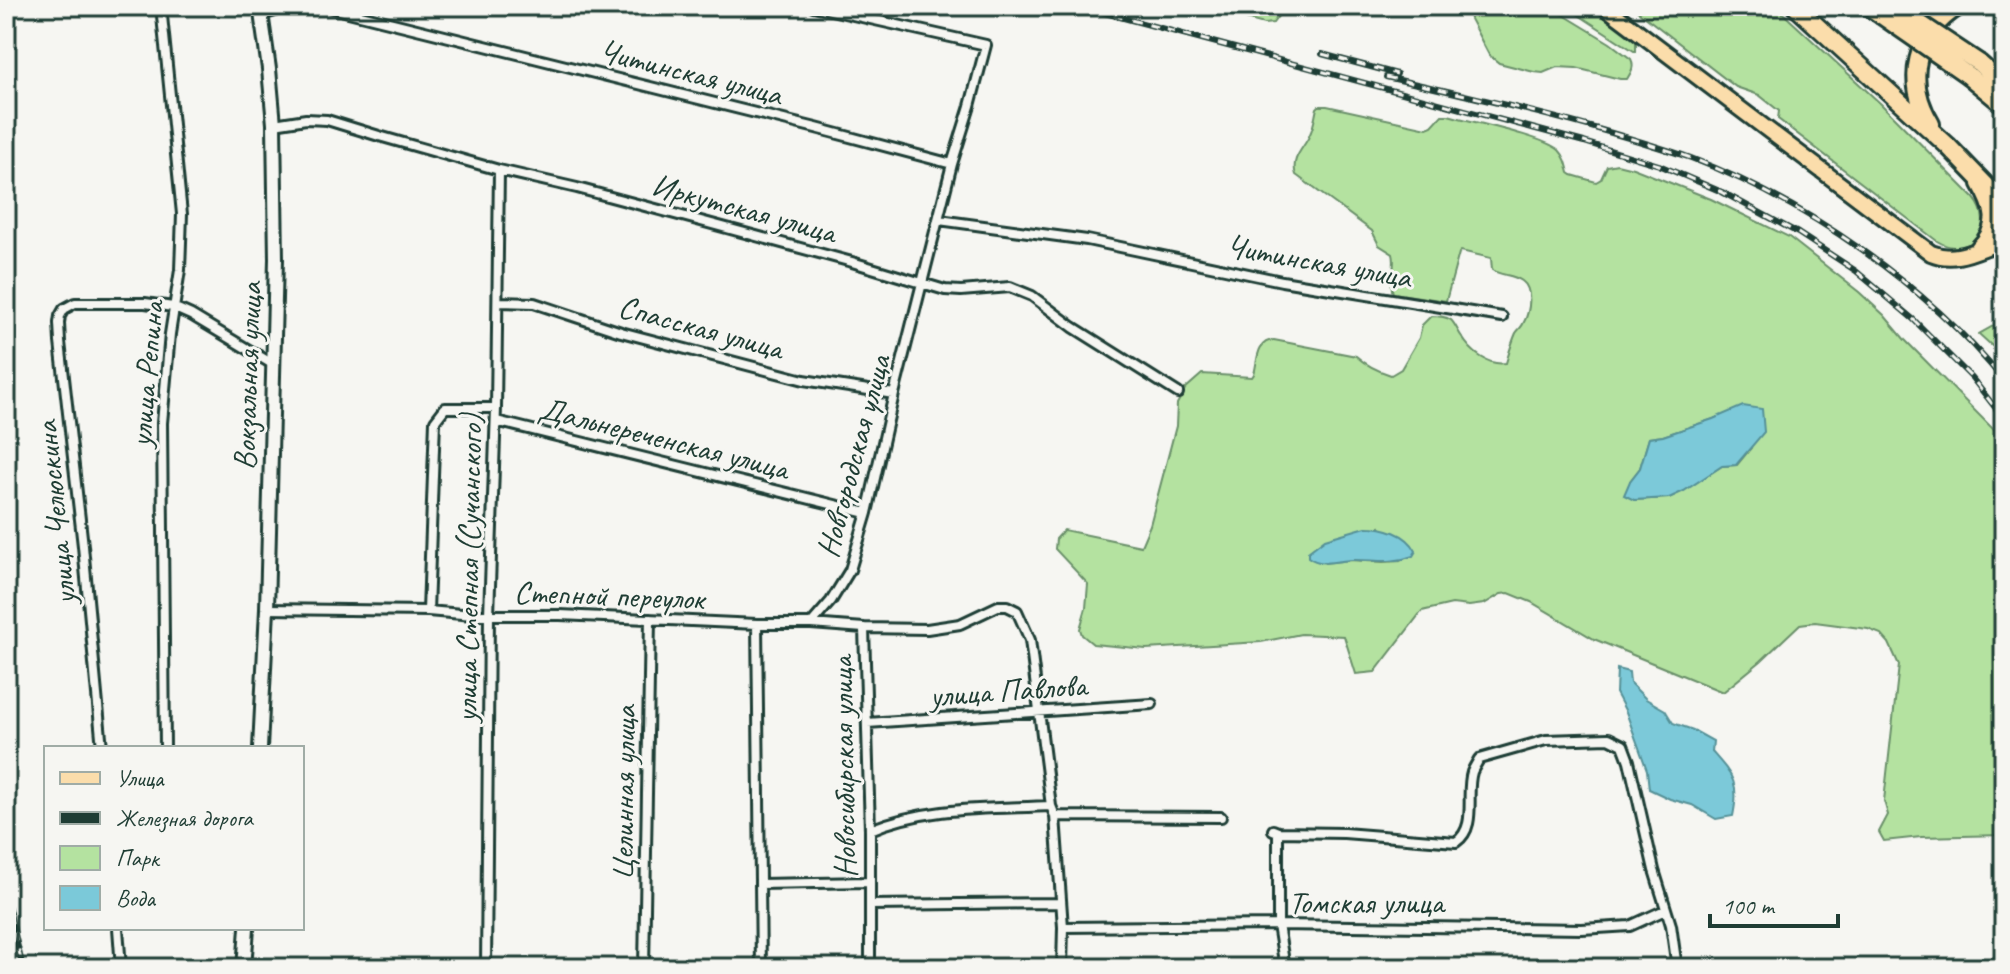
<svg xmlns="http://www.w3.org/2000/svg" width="2010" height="974" font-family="Caveat,sans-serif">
<rect width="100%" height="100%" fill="#f6f6f2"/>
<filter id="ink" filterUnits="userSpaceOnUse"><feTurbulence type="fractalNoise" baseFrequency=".0125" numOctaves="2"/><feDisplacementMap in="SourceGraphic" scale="16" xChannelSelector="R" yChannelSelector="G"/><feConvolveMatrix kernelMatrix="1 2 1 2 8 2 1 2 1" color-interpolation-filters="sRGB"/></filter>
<g filter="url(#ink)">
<path fill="#b4e2a0" stroke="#6a906a" stroke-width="2" fill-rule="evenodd" d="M 1197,6 L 1270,6 L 1279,9 L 1279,15 L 1273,23 L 1264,24 Z
M 1467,6 L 1549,6 L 1610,43 L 1631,59 C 1635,66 1631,73 1627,79 L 1620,79 L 1576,68 L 1557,67 L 1543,73 L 1534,72 L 1499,63 L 1489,55 L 1470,19 Z
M 1565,6 L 1594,6 L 1634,36 L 1636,40 L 1636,51 L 1634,51 Z
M 1631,6 L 1775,6 L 1881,104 L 1974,198 C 1998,227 1969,261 1937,241 L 1778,119 L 1779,111 L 1759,95 L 1736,87 Z
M 1319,106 L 1327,106 L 1427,128 L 1432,126 L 1442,115 L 1448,115 C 1472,122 1542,136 1559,150 C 1565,156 1567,164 1569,173 L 1572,175 L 1596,182 L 1601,179 L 1607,166 L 1617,164 L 1633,168 L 1711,199 L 1789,237 L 1859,292 L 1884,315 L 1905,340 L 2001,437 L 2004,442 L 2004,835 L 1921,837 L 1884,841 L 1879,832 L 1888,815 L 1884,801 L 1899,665 L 1889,643 L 1881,634 L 1868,629 L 1815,622 L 1800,624 L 1761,661 L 1723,692 L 1594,639 L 1531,602 L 1509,593 L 1501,594 L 1484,604 L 1469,606 L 1452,604 L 1422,611 L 1375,672 L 1356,674 L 1344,636 L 1301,634 L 1261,642 L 1146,649 L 1093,644 L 1082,635 L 1080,629 L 1086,608 L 1088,584 L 1055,549 L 1056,539 L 1064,530 L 1141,546 L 1150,525 L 1176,426 L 1177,404 L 1185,389 L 1202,374 L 1252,377 L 1254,374 C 1258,360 1256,341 1274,340 L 1356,356 C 1366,365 1378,371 1391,375 L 1401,369 L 1419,338 L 1422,325 L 1431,316 C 1438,316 1445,316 1451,320 C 1456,325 1458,332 1462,337 C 1471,352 1488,366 1506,363 C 1509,353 1512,342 1516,333 C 1520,327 1521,329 1524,322 C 1530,311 1533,289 1522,281 C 1513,274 1501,276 1492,270 L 1491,258 L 1461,251 L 1459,253 L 1446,301 L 1393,293 C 1388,281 1397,267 1393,254 L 1379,245 L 1372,231 L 1296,175 C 1290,157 1305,148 1310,134 C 1314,126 1315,116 1317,108 ZM 1713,419 L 1751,448 L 1737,465 L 1722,466 L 1683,491 L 1669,498 L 1634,500 L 1630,481 L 1640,468 L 1649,438 L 1663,436 ZM 1380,527 L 1400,561 L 1383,562 L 1349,560 L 1324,563 Z
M 2004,320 L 2004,357 L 1979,334 Z"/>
<path fill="#7bc9d9" stroke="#569197" stroke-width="2" d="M 1743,406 L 1762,409 L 1764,432 L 1736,465 L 1722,466 L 1684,491 L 1669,498 L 1634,500 L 1624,495 L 1630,481 L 1640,468 L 1649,438 L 1663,436 L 1713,419 Z
M 1366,527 C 1384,527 1407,533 1416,551 L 1413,556 C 1390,565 1374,559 1351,560 C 1336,561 1321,567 1308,557 L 1308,552 L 1325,539 Z
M 1617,669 L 1629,672 L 1630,683 L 1646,699 L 1665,710 L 1673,723 L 1693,730 L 1713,741 L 1712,752 C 1733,776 1740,783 1733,816 L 1716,819 L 1692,805 L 1670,799 L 1649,789 L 1647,770 L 1626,712 L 1616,693 Z"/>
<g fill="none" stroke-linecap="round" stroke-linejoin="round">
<defs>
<path id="street" d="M 161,6 L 182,214 L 180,270 L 170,334 L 162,423 L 165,748
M 324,6 L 816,128 L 952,164
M 262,15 L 291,6
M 274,124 L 306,119 L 327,120 L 379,136 L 499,170 L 577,188 L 686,217 L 852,262 L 945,290 L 961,291 L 1010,287 L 1032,296 L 1073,327 L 1178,393
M 939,220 L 1087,240 L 1282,281 L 1502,317
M 498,302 L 534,303 L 621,332 L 804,380 L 894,394
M 496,421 L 867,513
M 267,609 L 428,611 L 473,615 L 560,615 L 757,624
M 428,611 L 435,421 L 445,408 L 496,408
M 811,624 L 864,628
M 867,723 L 1152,704
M 102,748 L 83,546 L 60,342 L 59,323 L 60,316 L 64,309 L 75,303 L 145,303 L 173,307 L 191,315 L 274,365
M 1055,816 L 1221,817
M 870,830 C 927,806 990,809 1051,806
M 1273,830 L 1278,832 L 1344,833 L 1456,842 C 1478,827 1465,794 1472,772 C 1474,767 1477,763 1479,759 L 1546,740 L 1609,738 L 1623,745 L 1629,761 L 1654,870 L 1671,925 L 1677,968
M 1278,832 L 1278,925 L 1285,968
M 760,884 L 869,882
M 870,905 L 1061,903
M 1063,927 L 1278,925 L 1582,929 L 1630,926 L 1665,910
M 118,928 L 121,968
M 486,968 L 489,615 L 496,408 L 499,170
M 644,968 L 650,619
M 761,968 L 757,624 L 811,624 L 831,601 L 850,570 L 867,513 L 894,394 L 952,164 L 970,106 L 986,45 L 813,6
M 870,968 L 870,830 L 864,628 L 927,629 L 960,624 L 998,606 L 1007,606 L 1017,611 L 1030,640 L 1051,806 L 1055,816 L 1063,927 L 1062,968"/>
<path id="secondary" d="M 260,748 L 267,609 L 276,259 L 274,124 L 269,69 L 260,6
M 244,968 L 247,928"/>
<path id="primary" d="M 1604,6 L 1931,253 C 1957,264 1979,248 2004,241
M 1978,248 C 2000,226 1994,208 1980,184"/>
<path id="highway" d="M 1795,6 L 1947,145 L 2004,204
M 1868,6 L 1881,15
M 1979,63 L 2004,85
M 1969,76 L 2004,105
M 1931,124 C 1904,81 1915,33 1959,6"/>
</defs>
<use href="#street" stroke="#1f3d34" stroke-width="14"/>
<use href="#secondary" stroke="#1f3d34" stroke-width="18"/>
<use href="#primary" stroke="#1f3d34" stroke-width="20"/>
<use href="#highway" stroke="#1f3d34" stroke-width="22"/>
<use href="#street" stroke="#f6f6f2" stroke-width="8"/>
<use href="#secondary" stroke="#f6f6f2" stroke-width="12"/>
<use href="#primary" stroke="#fbddab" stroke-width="14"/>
<use href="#highway" stroke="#fbddab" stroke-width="16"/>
<defs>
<path id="rail" d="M 1079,6 L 1584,142 L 1659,165 L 1722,192 L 1798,233 L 1856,271 L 1913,319 L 1972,378 L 2004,419
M 1322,54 L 1397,74
M 1386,77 C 1457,93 1528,109 1598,129 C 1629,138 1660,147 1691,158 C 1806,202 1927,285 2004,381
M 6,897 L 23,968"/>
</defs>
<use href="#rail" stroke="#1f3d34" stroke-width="6"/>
<use href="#rail" stroke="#f6f6f2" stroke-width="3" stroke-dasharray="9" stroke-linecap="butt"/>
<defs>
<path id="highway-bridge" d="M 1893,6 L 1979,63
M 1881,15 L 1969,76"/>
</defs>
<use href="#highway-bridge" stroke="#1f3d34" stroke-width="22" stroke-linecap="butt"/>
<use href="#highway-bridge" stroke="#fbddab" stroke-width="16"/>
</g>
</g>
<g text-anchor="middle" stroke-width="6" stroke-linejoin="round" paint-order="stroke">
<g font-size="32" fill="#1f3d34" stroke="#f6f6f2">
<text transform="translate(691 72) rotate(14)" y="11">Читинская улица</text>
<text transform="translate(744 208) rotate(15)" y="11">Иркутская улица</text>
<text transform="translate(1319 261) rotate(10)" y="11">Читинская улица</text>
<text transform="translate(701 327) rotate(15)" y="11">Спасская улица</text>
<text transform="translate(146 374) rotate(-85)" y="11">улица Репина</text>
<text transform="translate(247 376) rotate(-88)" y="11">Вокзальная улица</text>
<text transform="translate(664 438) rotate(14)" y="11">Дальнереченская улица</text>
<text transform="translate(853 456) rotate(-75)" y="11">Новгородская улица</text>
<text transform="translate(55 513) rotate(-96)" y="11">улица Челюскина</text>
<text transform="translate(468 568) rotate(-89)" y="11">улица Степная (Сучанского)</text>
<text transform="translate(609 595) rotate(2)" y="11">Степной переулок</text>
<text transform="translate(1008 690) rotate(-4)" y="11">улица Павлова</text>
<text transform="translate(843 767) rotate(-91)" y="11">Новосибирская улица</text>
<text transform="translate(623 793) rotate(-89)" y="11">Целинная улица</text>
<text x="1366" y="913">Томская улица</text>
</g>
</g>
<rect width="2010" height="974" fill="none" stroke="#f6f6f2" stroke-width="32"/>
<rect x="16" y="16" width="1978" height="942" fill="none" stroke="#1f3d34" stroke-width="3" filter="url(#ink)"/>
<rect x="44" y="746" width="260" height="184" fill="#f6f6f2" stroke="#a0aca6" stroke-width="2"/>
<rect x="60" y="772" width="40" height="12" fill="#fbddab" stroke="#a0aca6" stroke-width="2"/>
<text x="116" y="786" font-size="24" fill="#1f3d34">Улица</text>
<rect x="60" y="812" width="40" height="12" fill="#1f3d34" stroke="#a0aca6" stroke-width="2"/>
<text x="116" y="826" font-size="24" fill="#1f3d34">Железная дорога</text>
<rect x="60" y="846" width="40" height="24" fill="#b4e2a0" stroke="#a0aca6" stroke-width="2"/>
<text x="116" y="866" font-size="24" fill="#1f3d34">Парк</text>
<rect x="60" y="886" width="40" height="24" fill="#7bc9d9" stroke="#a0aca6" stroke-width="2"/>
<text x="116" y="906" font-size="24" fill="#1f3d34">Вода</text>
<path d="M1710 914v12h128v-12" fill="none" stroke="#1f3d34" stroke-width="4"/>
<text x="1722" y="914" font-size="24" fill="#1f3d34" stroke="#f6f6f2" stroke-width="6" paint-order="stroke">100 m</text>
</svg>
